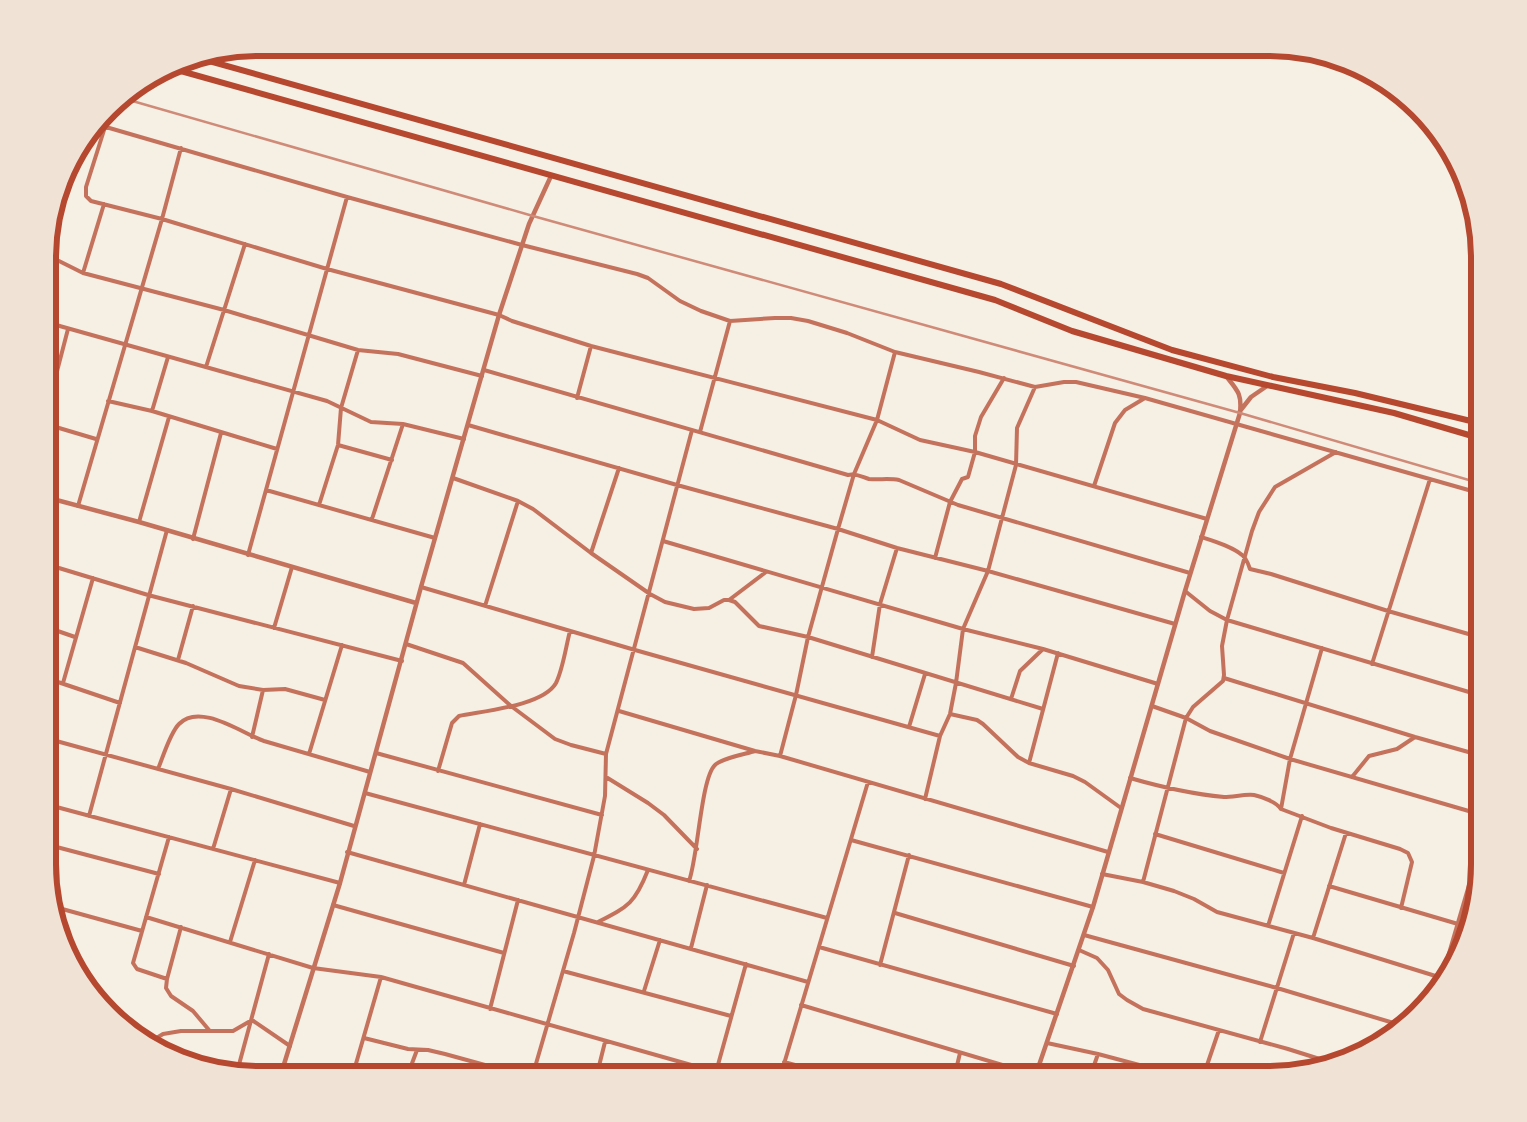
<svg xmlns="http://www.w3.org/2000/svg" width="1527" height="1122" font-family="'Space Grotesk',sans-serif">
<rect width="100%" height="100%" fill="#f6efe4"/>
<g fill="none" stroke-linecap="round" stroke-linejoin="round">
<path stroke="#c5725c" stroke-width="4" d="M 99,125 L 347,197 L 522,245 L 637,274 L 648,278 L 680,301 L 701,311 L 730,321 L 775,318 L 791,318 L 808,321 L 847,333 L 895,352 L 979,372 L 1035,387 L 1064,382 L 1076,382 L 1145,398 L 1479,493
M 105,127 L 86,187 L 86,196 L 91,201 L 162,219 L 327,269 L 499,315 L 512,321 L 591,346 L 877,420 L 920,440 L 975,452 L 1207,519
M 49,258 L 57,260 L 83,273 L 224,310 L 358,350 L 398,354 L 482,376
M 83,273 L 104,204
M 49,292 L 57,260
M 49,323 L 327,401 L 371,422 L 403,424 L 464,439
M 206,367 L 245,244
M 484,370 L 848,475 C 856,473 862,477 869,479 C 879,480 889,478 899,480 L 958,505 L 1190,573
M 577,398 L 591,346
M 108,401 L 152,411 L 277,449
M 49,402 L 68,329
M 152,411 L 168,357
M 49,425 L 96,439
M 468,425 L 677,485 L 838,529 L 897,548 L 988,571 L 1175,624
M 700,432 L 730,321
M 338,445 L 392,460
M 453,478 L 518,501 L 533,509 L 591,553 L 650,594 L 665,602 L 694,609 L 709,608 L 724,600 L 729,600 L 735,602 L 759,626 L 808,637 L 1043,709
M 1094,486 L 1115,423 L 1125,410 L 1145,398
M 266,490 L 435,538
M 319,505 L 338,445 L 341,408 L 358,350
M 78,506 L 162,219 L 181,148
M 372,519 L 403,424
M 139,522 L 169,417
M 1201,537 C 1214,541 1237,548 1245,558 C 1247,561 1249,566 1250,569 L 1271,574 L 1388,611 L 1479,637
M 193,539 L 221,433
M 663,541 L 963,629 L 1043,649 L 1158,684
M 591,553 L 619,468
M 248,555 L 347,197
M 935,558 L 950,502 L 962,479 L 968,477 L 975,452 L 975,436 L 981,417 L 1004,378
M 49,565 L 148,595 L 402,661
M 421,587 L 635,650 L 940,736
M 1185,591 L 1210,611 L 1227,620 L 1479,695
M 729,600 L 766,572
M 485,606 L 518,501
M 49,628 L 75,637
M 274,628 L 292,567
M 406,644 L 463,663 L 511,706 L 555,739 L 571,745 L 606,754
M 135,647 L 186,663 L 239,686 L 263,690 L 285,689 L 325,700
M 872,657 L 880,604 L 897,548
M 178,660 L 193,606
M 1372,664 L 1430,479
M 1224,678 L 1415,737 L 1479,755
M 49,679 L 120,703
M 63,683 L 93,578
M 1011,699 L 1020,671 L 1043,649
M 1152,706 L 1186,718 L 1210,731 L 1290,759 L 1479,814
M 619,711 L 755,751 L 780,756 L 1108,852
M 950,714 L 977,720 L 983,724 L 1018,757 L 1029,763 L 1073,776 L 1085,782 L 1121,808
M 909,727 L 925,674
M 252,737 L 263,690
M 49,739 L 231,789 L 354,826
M 376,753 L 602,815
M 309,754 L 342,645
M 780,756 L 796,695 L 808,637 L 838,529 L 854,474 L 877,420 L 895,352
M 1029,763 L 1058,653
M 158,769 C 163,757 170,733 179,724 C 200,702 243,734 264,741 L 370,772
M 438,771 L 452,723 L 459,716 C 483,711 543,706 556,683 C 563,669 566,646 570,631
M 606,777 L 648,803 L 664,815 L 697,849
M 1352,777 L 1369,756 L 1397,749 L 1415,737
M 1130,778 C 1161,787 1192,794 1224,797 C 1234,797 1244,794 1254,795 C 1263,797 1276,802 1281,809 L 1331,828 L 1400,849 L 1408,853 L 1412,862 L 1401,908
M 365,793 L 827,918
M 925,799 L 940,736 L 950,714 L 956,683 L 963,629 L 988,571 L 1016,465 L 1017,428 L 1035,387
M 49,805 L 340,883
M 1281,809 L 1290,759 L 1322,648
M 89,816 L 167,530
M 1155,834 L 1284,873
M 851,840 L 1093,907
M 49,845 L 159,874
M 213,849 L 231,789
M 347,852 L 808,982
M 1102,874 L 1143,882 L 1174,891 L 1194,899 L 1217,912 L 1313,938 L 1442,978
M 689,881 C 698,857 701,778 715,765 C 722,758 746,754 755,751
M 1143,882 L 1186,718 L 1193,707 L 1223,681 L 1224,675 L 1222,646 L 1227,620 L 1252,531 L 1259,512 L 1275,487 L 1336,452
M 464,885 L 480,824
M 1329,886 L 1458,924
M 333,905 L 504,953
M 55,907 L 142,931
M 895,913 L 1074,966
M 146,917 L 313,968 L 381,977 L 723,1074
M 598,922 C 629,906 635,903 648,870
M 1268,926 L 1302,816
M 181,927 L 167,979 L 166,988 L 171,996 L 193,1011 L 209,1030
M 1084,935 L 1277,988 L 1397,1024
M 1313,938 L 1346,833
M 230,942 L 255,860
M 819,947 L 1057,1014
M 691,948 L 707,885
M 1079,950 L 1097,958 L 1108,970 L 1119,994 L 1127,1000 L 1143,1009 L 1288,1049 L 1326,1061
M 880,965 L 909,855
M 563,971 L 731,1016
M 167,979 L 137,969 L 133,963 L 169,837
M 644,991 L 660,940
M 801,1005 L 1033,1074
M 490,1009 L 518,900
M 364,1038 L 408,1049 L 428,1050 L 445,1054 L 518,1074
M 150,1042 L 163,1034 L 181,1031 L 233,1031 L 252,1020 L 290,1046
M 1260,1042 L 1294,933
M 1047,1043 L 1098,1054 L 1173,1074
M 784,1062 L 828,1074
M 283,1067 L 307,1074
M 237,1072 L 269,954
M 716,1072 L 746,964
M 353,1074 L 381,977
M 408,1074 L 417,1050
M 533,1074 L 574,933 L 594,856 L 605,796 L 606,754 L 692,430
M 597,1074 L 605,1042
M 781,1074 L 868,782
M 955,1074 L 960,1053
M 1091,1074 L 1098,1054
M 1204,1074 L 1219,1030"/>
<path stroke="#c5725c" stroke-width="4.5" d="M 1240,411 L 1251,397 L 1267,386
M 49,498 L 139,522 L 416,603
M 1460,951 L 1470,918
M 1440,985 L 1479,852
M 281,1074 L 340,883 L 421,587 L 499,315 L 529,224 L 551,176
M 1036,1074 L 1093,907 L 1185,591 L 1240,413 C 1242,394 1238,391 1226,376"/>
<path stroke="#b5482f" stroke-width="6" d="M 202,59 L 1001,284 L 1172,350 L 1273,377 L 1355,393 L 1479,423
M 170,68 L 995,300 L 1072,331 L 1226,376 L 1394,413 L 1479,438"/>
<path stroke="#cf8b77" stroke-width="2.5" d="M 122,98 L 533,216 L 1240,413 L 1479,483"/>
</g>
<path d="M0 0H1527V1122H0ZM258 56H1269A202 202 0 0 1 1471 258V864A202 202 0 0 1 1269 1066H258A202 202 0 0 1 56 864V258A202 202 0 0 1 258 56Z" fill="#f1e2d6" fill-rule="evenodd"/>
<path fill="none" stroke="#b5482f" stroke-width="6" d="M258 56H1269A202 202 0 0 1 1471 258V864A202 202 0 0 1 1269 1066H258A202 202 0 0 1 56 864V258A202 202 0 0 1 258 56Z"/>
</svg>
